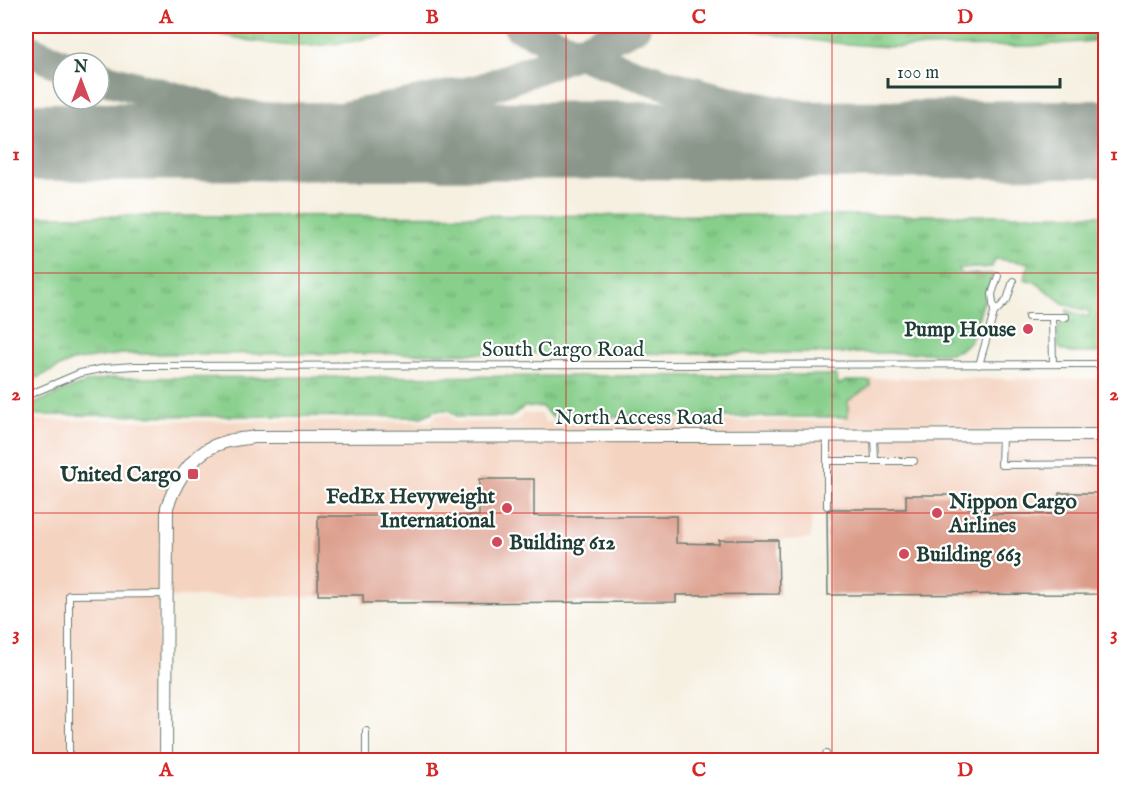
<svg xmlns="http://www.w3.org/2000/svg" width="1131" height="786" font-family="'IM FELL English',serif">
<defs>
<pattern id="grass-tufts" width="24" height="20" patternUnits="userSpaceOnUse" patternTransform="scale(1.5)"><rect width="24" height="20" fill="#87cf8b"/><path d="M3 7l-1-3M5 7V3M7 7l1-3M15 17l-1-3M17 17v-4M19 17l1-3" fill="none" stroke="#6ea972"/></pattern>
</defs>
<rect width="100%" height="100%" fill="#fff"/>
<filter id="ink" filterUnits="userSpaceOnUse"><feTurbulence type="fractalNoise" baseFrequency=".0167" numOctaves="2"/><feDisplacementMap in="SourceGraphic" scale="12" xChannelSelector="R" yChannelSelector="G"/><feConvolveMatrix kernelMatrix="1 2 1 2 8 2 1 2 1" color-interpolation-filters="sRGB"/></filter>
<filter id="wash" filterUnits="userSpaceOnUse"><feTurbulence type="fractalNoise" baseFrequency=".008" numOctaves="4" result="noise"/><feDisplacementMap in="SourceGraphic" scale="24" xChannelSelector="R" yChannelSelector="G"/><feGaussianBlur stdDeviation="1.35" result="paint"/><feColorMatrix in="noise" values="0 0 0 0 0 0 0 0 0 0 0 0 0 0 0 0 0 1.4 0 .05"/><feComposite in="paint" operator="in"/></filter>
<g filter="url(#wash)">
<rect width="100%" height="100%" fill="#f6f0e1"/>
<path fill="#f4d3c0" d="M 870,378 L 1105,379 L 1105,593 L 828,595 L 827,515 L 811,516 L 811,539 L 779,540 L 779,594 L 158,597 L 157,760 L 26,760 L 26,420 L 430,422 L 437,414 L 449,415 L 456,422 L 516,422 L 524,413 L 540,414 L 546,422 L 842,421 L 843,397 Z"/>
<path fill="url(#grass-tufts)" stroke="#538660" stroke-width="1.5" d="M 182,26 L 422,26 L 425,27 C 386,35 346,45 306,46 C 268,47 219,34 182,26 Z
M 731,26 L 1105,26 L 1106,40 L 1030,46 L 890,47 L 834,43 L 788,37 Z
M 1105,215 L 1105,353 L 1071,353 L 1060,349 L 1058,344 L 1058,326 L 1067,321 L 1067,310 L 1088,317 L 1090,312 L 1064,304 L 1035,282 L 1024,279 L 1029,263 L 995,259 L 992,267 L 959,269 L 961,274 L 993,274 L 970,342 L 959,350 L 950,353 L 122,354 L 72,361 L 26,383 L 26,216 Z
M 837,375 L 838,385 L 846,381 L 870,381 L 870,386 L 848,401 L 848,417 L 552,417 L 542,407 L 524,407 L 511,417 L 458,417 L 449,410 L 436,410 L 422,417 L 26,415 L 26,407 L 87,382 L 111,378 Z"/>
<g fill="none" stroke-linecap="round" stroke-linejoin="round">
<path stroke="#8a968a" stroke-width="32" d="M 519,26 C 631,81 752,113 876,127 C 944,135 1013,136 1081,140
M 26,49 L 63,65
M 99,77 L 229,113 L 270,119
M 1047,125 L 1106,117
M 343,128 L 507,141
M 79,142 L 227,135 L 306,125 L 480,90 L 577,53 L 635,26"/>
<path stroke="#8a968a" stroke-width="78" d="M 26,142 L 1106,139"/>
</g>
<g id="blocks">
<path fill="#dc9c8a" d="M 479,479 L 534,479 L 534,516 L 676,516 L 676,543 L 719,544 L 719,540 L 778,540 L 779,594 L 676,595 L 676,602 L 363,603 L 363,595 L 318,595 L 318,516 L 479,516 Z
M 1059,493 L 1106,493 L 1106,594 L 828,595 L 827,511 L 832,509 L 906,509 L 906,495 L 968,495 L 968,508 L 981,508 L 981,514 L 1060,514 Z"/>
</g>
</g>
<g filter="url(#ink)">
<use href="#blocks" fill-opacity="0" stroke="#6a7c71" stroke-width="1.5"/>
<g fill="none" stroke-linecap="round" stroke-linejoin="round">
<defs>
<path id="service" d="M 994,313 L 1007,300 L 1013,281
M 1028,317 L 1066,317
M 1052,317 L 1053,364
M 979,365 L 994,313 L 992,294 L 998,276
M 26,396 L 80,373 L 106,368 L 134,366 L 1106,364
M 827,436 L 827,506
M 874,436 L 875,461
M 1002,436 L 1001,465 L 1106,464
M 827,461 L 914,461
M 366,731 L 366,760
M 69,760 L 69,595 L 166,594
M 826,760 L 826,754"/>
<path id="minor" d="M 166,760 L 167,507 C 177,479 194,450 225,442 C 234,439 245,439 254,437 L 1106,435"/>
</defs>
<use href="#service" stroke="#6a7c71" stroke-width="8"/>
<use href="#minor" stroke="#6a7c71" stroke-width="14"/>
<use href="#service" stroke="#fff" stroke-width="6"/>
<use href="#minor" stroke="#fff" stroke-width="12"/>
</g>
</g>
<path fill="none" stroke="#d62828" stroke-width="1.5" stroke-opacity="0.55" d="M 299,26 L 299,760M 566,26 L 566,760M 832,26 L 832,760M 26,273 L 1106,273M 26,513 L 1106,513"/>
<g fill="#d1495b" stroke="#fff" stroke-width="2">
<circle cx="1028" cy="329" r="6"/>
<rect x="187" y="468" width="12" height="12" rx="3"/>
<circle cx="507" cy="508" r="6"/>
<circle cx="937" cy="513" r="6"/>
<circle cx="497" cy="542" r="6"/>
<circle cx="904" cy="554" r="6"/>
</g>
<g text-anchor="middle" stroke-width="4.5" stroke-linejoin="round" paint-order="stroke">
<g font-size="21" font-weight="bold" fill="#1f3d34" stroke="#fff" text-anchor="end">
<text x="1016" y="336">Pump House</text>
<text x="181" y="481">United Cargo</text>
<text x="495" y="503">FedEx Hevyweight<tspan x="495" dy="24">International</tspan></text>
<text x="949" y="508" text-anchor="start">Nippon Cargo<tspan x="949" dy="24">Airlines</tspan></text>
<text x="509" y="549" text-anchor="start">Building 612</text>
<text x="916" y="561" text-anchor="start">Building 663</text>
</g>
<g font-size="21" fill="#1f3d34" stroke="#fff">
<text x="563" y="356">South Cargo Road</text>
<text x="639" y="424">North Access Road</text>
</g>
</g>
<rect width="1131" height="786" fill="none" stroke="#fff" stroke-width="66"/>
<g transform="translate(81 81)"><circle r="28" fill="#ffffff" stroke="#a5b1ae" stroke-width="1.5"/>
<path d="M0-4.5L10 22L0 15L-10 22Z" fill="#d1495b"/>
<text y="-9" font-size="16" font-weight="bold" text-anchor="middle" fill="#1f3d34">N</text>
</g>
<path d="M888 78v9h172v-9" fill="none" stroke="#1f3d34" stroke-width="3"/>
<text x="897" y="78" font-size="18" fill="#1f3d34" stroke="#ffffff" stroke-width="4.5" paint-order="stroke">100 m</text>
<rect x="33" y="33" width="1065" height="720" fill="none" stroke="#d62828" stroke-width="2"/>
<g font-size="20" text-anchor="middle" font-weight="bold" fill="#d62828">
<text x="166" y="23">A</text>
<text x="432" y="23">B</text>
<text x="699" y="23">C</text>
<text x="965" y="23">D</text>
<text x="16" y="160">1</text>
<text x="1114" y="160">1</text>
<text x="16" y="400">2</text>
<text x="1114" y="400">2</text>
<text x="16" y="640">3</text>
<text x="1114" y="640">3</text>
<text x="166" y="776">A</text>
<text x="432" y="776">B</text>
<text x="699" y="776">C</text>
<text x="965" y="776">D</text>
</g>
</svg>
